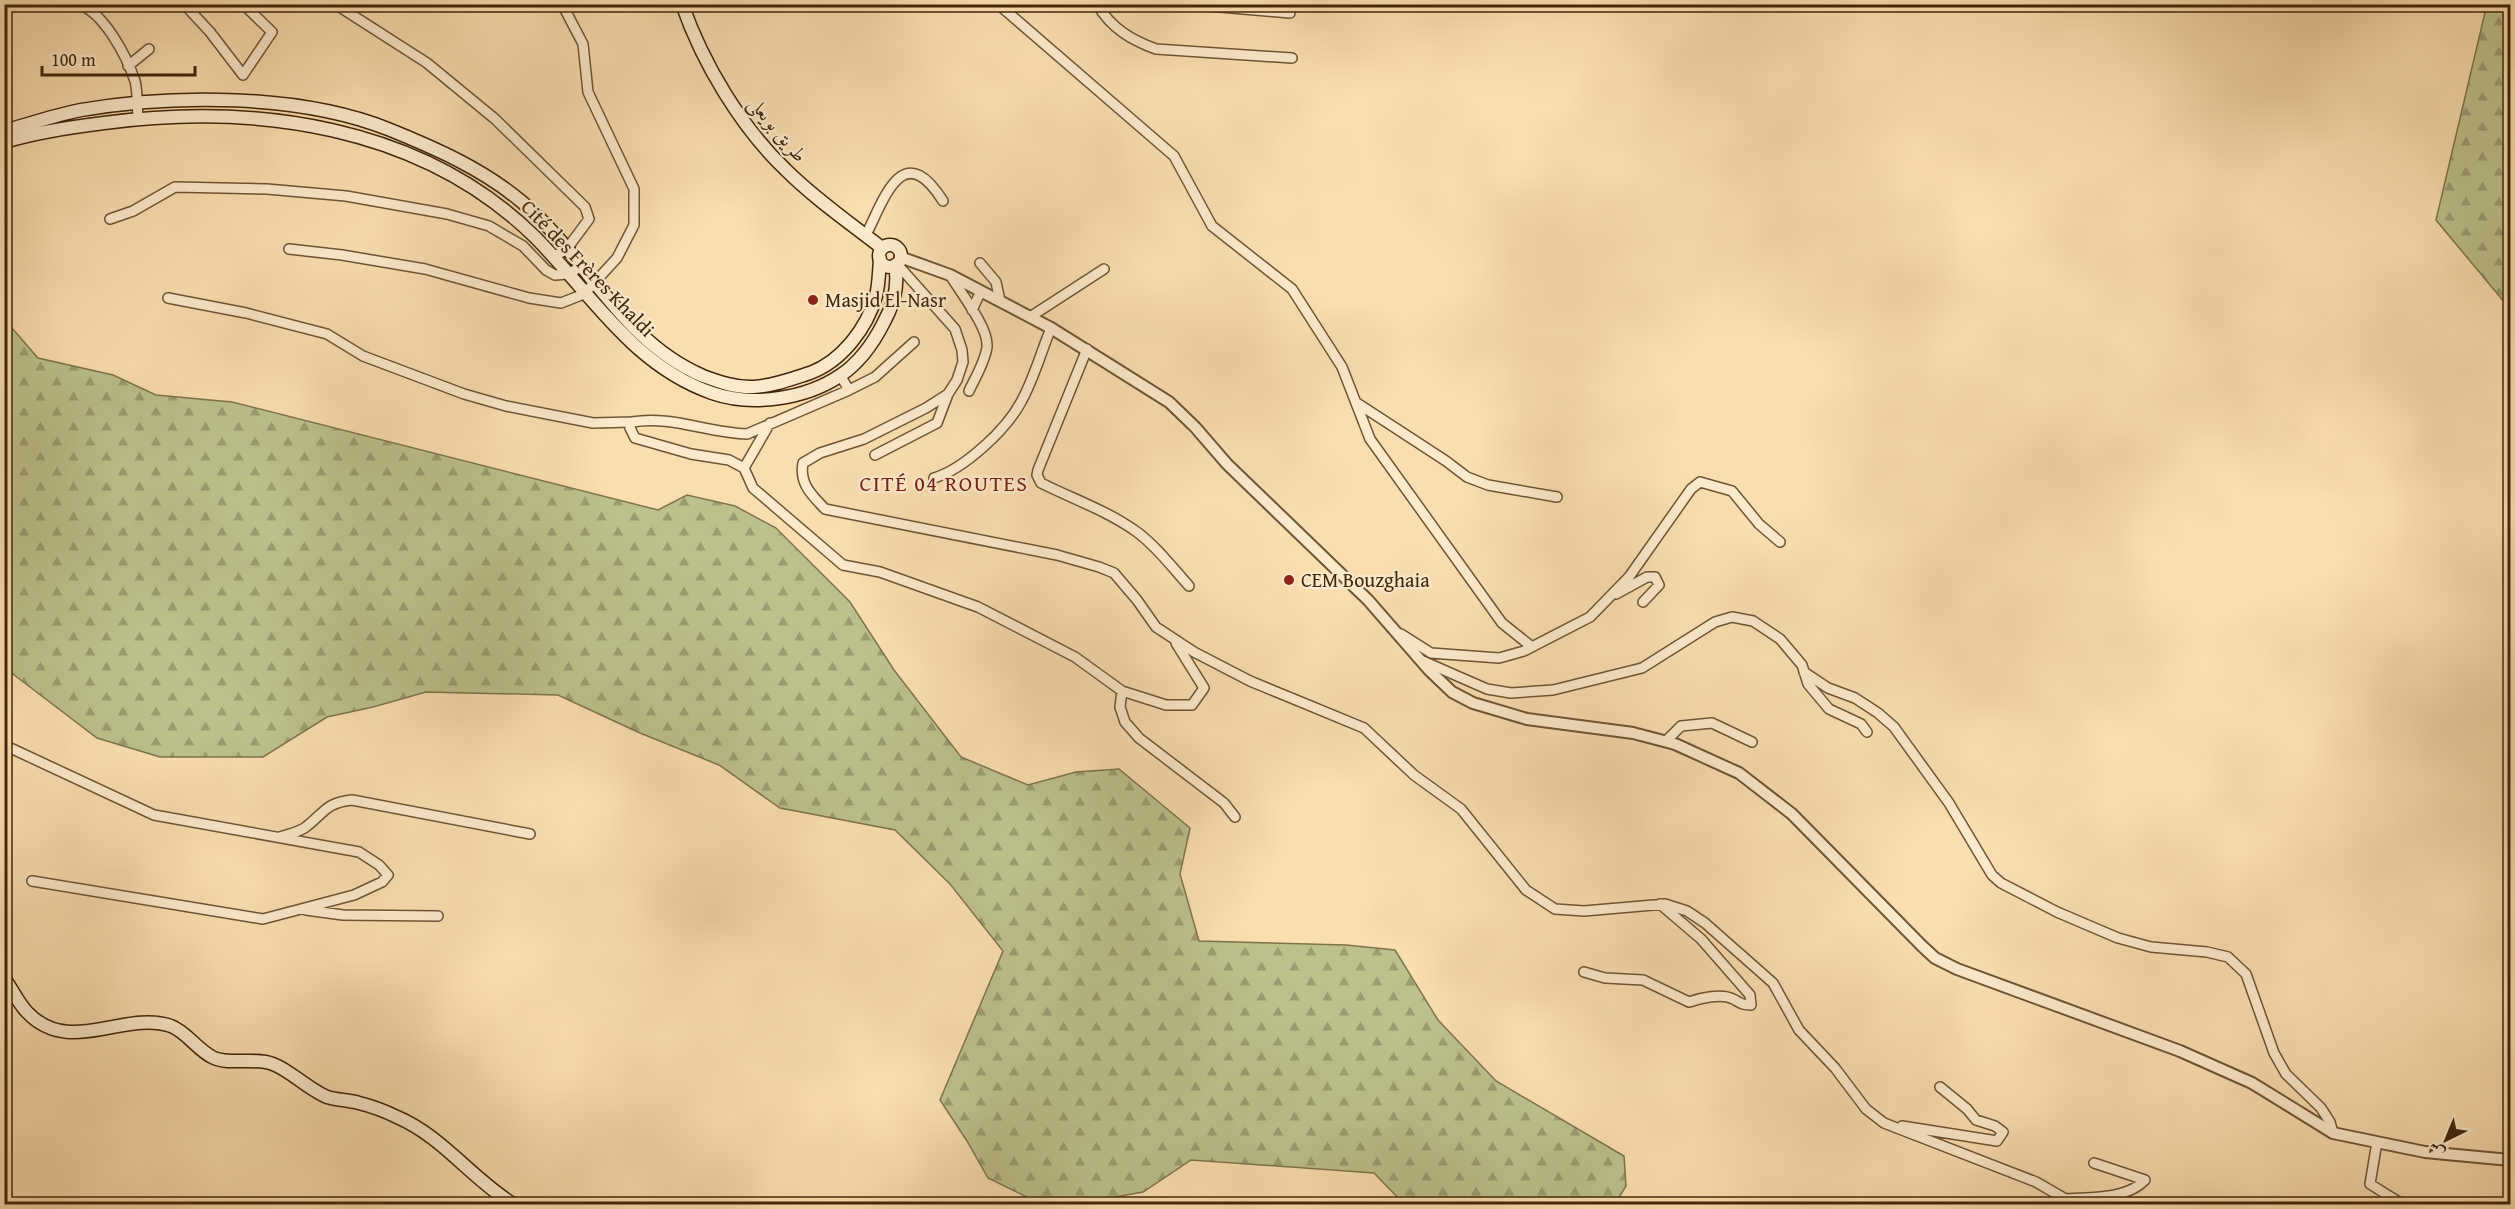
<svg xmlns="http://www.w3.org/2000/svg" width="2515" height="1209" font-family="'Gentium Book Plus',Amiri,serif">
<defs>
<pattern id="forest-firs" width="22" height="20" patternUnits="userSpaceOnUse" patternTransform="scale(1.5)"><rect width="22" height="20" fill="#bcc18c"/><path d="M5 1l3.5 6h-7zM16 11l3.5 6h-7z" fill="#9a9d71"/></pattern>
</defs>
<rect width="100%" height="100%" fill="#fadeb0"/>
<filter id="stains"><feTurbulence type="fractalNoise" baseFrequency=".00333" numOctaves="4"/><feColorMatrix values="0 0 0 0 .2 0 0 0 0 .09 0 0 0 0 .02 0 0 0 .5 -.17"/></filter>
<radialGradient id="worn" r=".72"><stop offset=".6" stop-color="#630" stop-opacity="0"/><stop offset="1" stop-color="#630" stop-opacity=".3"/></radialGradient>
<path fill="url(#forest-firs)" stroke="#7e744b" stroke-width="1.5" d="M 2487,4 L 2510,5 L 2510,309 L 2436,220 Z
M 5,320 L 38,358 L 113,375 L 156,395 L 232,402 L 658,510 L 687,495 L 735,506 L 776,528 L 850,602 L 894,670 L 961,757 L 1028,785 L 1076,772 L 1119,769 L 1190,828 L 1180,874 L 1199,941 L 1346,945 L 1395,950 L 1438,1020 L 1496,1081 L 1624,1156 L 1626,1186 L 1615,1204 L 1404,1204 L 1374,1173 L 1191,1160 L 1143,1192 L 1076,1204 L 1041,1204 L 988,1178 L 967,1141 L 940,1100 L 1003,951 L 950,884 L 895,830 L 780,808 L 719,765 L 640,733 L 558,695 L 426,692 L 373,707 L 327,717 L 263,757 L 160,757 L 97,738 L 5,668 Z"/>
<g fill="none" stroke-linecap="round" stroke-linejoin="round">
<defs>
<path id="minor" d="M 78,4 C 104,12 127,57 135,81 C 138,93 137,106 138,118
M 184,4 L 210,32 L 243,75 L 272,32 L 243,4
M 335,4 L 427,63 L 495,119 L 585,207 L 589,219 L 566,250 L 552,257
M 998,4 L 1174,156 L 1212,226 L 1292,289 L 1342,367 L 1370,439 L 1502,623 L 1532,647
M 1097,4 C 1111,28 1131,40 1156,49 L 1292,58
M 1185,4 L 1290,13
M 128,66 L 149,49
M 110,219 L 133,211 L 175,187 L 267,189 L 346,196 L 447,214 L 489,226 L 523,246 L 546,270 L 555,275 L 568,274 L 580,267
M 866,235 C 885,197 903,138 943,201
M 289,249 L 342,255 L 425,269 L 529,298 L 561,303 L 584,294 L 617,258 L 634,225 L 634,189 L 588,92 L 583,44 L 562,4
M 980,263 L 996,282 L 1000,301
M 897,264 L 955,329 L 962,350 L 963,362 L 957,380 L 948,394 L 926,408 L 864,439 L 820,453 L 803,463 C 799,484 812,495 825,509 L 1057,555 L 1099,567 L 1114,573 L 1137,600 L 1156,627 L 1194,652 L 1250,681 L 1364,728 L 1414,775 L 1461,809 L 1526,890 L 1555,909 L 1584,911 L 1665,904 L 1687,911 L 1705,923 L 1773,983 L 1799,1030 L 1835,1068 L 1866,1109 L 1884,1123 L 2036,1182 L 2074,1204
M 950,275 C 960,292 989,328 987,347 C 985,362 975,378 969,391
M 168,298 L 246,313 L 327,334 L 363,356 L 464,394 L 506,406 L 593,423 L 632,422
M 972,310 L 981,291
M 1030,317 L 1104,269
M 1087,349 L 1038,470 L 1037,475 L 1041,483 C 1073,499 1108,511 1137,532 C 1157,547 1172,567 1189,586
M 840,375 L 849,390 L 747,434 C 708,433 670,415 632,422 L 630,428 L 635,438 L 691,454 L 729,460 L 744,468 L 753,488 L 843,565 L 880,572 L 978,607 L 1075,657 L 1122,691 L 1166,705 L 1192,705 L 1204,688 L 1176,643
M 849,390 L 875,377 L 914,342
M 1357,403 L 1446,461 L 1467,477 L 1488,485 L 1557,497
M 875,455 L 937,423 L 948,394
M 744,468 L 770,423
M 934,478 C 964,469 1006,430 1021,402 C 1034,379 1041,352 1051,328
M 1616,594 L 1647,577 L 1655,577 L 1659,585 L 1643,602
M 1401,634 L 1431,653 L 1499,658 L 1524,651 L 1590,617 L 1629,577 L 1691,489 L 1700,482 L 1732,491 L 1759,524 L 1780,542
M 1423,661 L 1487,689 L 1511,693 L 1553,690 L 1642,668 L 1715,622 L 1732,617 L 1753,621 L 1780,639 L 1802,665 L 1808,684 L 1829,709 L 1861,724 L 1867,732
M 1804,672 L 1828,688 L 1855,698 L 1878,713 L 1894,727 L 1949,803 L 1992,875 L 2001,883 L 2057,912 L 2118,938 L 2151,947 L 2207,952 L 2228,957 L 2246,974 L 2274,1053 L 2286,1074 L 2321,1108 L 2330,1122 L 2333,1133
M 1122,691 L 1120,707 L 1125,722 L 1139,738 L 1224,803 L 1235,817
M 1666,741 L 1681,726 L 1712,723 L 1752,742
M 4,745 L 154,815 L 359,852 L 379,865 L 388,875 L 382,882 L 354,895 L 263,919 L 32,881
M 280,837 C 288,834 301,832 307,826 C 326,811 326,803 352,800 L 530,834
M 306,910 L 343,915 L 438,916
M 1584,972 L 1605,978 L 1643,980 L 1689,1002 C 1700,998 1722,993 1733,999 C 1741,1003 1742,1005 1751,1005 L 1750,995 L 1701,939 L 1660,904
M 1902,1126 L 1997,1141 L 2003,1132 L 1995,1126 L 1976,1120 L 1967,1109 L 1940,1087
M 2377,1142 L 2370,1184 L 2402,1204
M 2064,1199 C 2090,1197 2126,1200 2145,1180 L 2094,1163"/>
<path id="tertiary" d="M 900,257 L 950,275 L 1051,328 L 1169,402 L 1195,427 L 1227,464 L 1368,600 L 1429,670 L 1452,692 L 1473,703 L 1527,719 L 1633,733 L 1675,744 L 1739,773 L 1792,814 L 1922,946 L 1935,958 L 1957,969 L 2180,1051 L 2252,1083 L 2333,1133 L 2425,1152 L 2510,1160"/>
<path id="secondary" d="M 682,4 C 703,64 741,127 786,170 C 815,199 850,223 882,248
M 4,131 C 29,124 55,115 81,110 C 174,94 300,94 388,129 C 435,148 483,169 522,202 C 587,257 621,341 703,376 C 719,382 736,388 754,387 C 773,386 791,379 810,373 C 842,361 867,328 876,296 C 879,284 879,271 880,259
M 4,142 C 37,132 71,127 104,123 C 255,103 420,125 534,236 C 591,293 632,365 712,393 C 752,407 806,399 841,375 C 860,362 874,342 884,322 C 894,304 899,285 895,265
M879 256a11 11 0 1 1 22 0a11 11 0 1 1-22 0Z
M 4,978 C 12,989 18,1003 27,1012 C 69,1057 123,1010 171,1026 C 187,1032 198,1051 214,1058 C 230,1065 255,1057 273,1064 C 291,1071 308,1089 327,1097 C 337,1100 348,1100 359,1103 C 371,1106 385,1111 397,1117 C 442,1136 472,1179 513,1204"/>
</defs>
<use href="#minor" stroke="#6f5534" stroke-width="12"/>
<use href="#tertiary" stroke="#6f5534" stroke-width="14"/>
<use href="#secondary" stroke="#41270a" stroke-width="15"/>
<use href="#minor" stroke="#fceacc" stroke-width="9"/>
<use href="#tertiary" stroke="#fceacc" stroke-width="10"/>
<use href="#secondary" stroke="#fceacc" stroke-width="12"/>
</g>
<g fill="#8f2418" stroke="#fceacc" stroke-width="2">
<circle cx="813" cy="300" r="6"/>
<circle cx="1289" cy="580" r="6"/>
</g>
<g text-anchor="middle" stroke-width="4.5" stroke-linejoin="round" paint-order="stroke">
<g font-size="20" fill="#41270a" stroke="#fceacc">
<text transform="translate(778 129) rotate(50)" y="7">طريق بويعلى</text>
<text transform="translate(588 268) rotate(46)" y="7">Cité des Frères Khaldi</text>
</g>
<g font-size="20" fill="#41270a" stroke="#fceacc" text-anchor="start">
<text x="825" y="307">Masjid El-Nasr</text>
<text x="1301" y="587">CEM Bouzghaia</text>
</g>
<g font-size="22" letter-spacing="1.5" fill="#7a1f14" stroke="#fceacc">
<text x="944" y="491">CITÉ 04 ROUTES</text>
</g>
</g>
<rect width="2515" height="1209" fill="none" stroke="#fadeb0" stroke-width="24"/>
<rect x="6" y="6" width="2503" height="1197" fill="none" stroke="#41270a" stroke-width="3"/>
<rect x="12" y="12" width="2491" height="1185" fill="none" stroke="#41270a" stroke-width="1.5"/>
<g transform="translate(2446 1140) rotate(223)" stroke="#fceacc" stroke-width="4.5" paint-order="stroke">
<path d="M0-4.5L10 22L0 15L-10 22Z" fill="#41270a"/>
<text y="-9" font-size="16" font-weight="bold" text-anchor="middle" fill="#41270a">ش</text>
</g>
<path d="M42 66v9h153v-9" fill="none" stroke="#41270a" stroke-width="3"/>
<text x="51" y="66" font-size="18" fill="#41270a" stroke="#fceacc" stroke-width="4.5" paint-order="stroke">100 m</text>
<rect width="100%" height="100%" filter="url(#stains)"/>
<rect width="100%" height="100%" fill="url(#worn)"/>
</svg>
